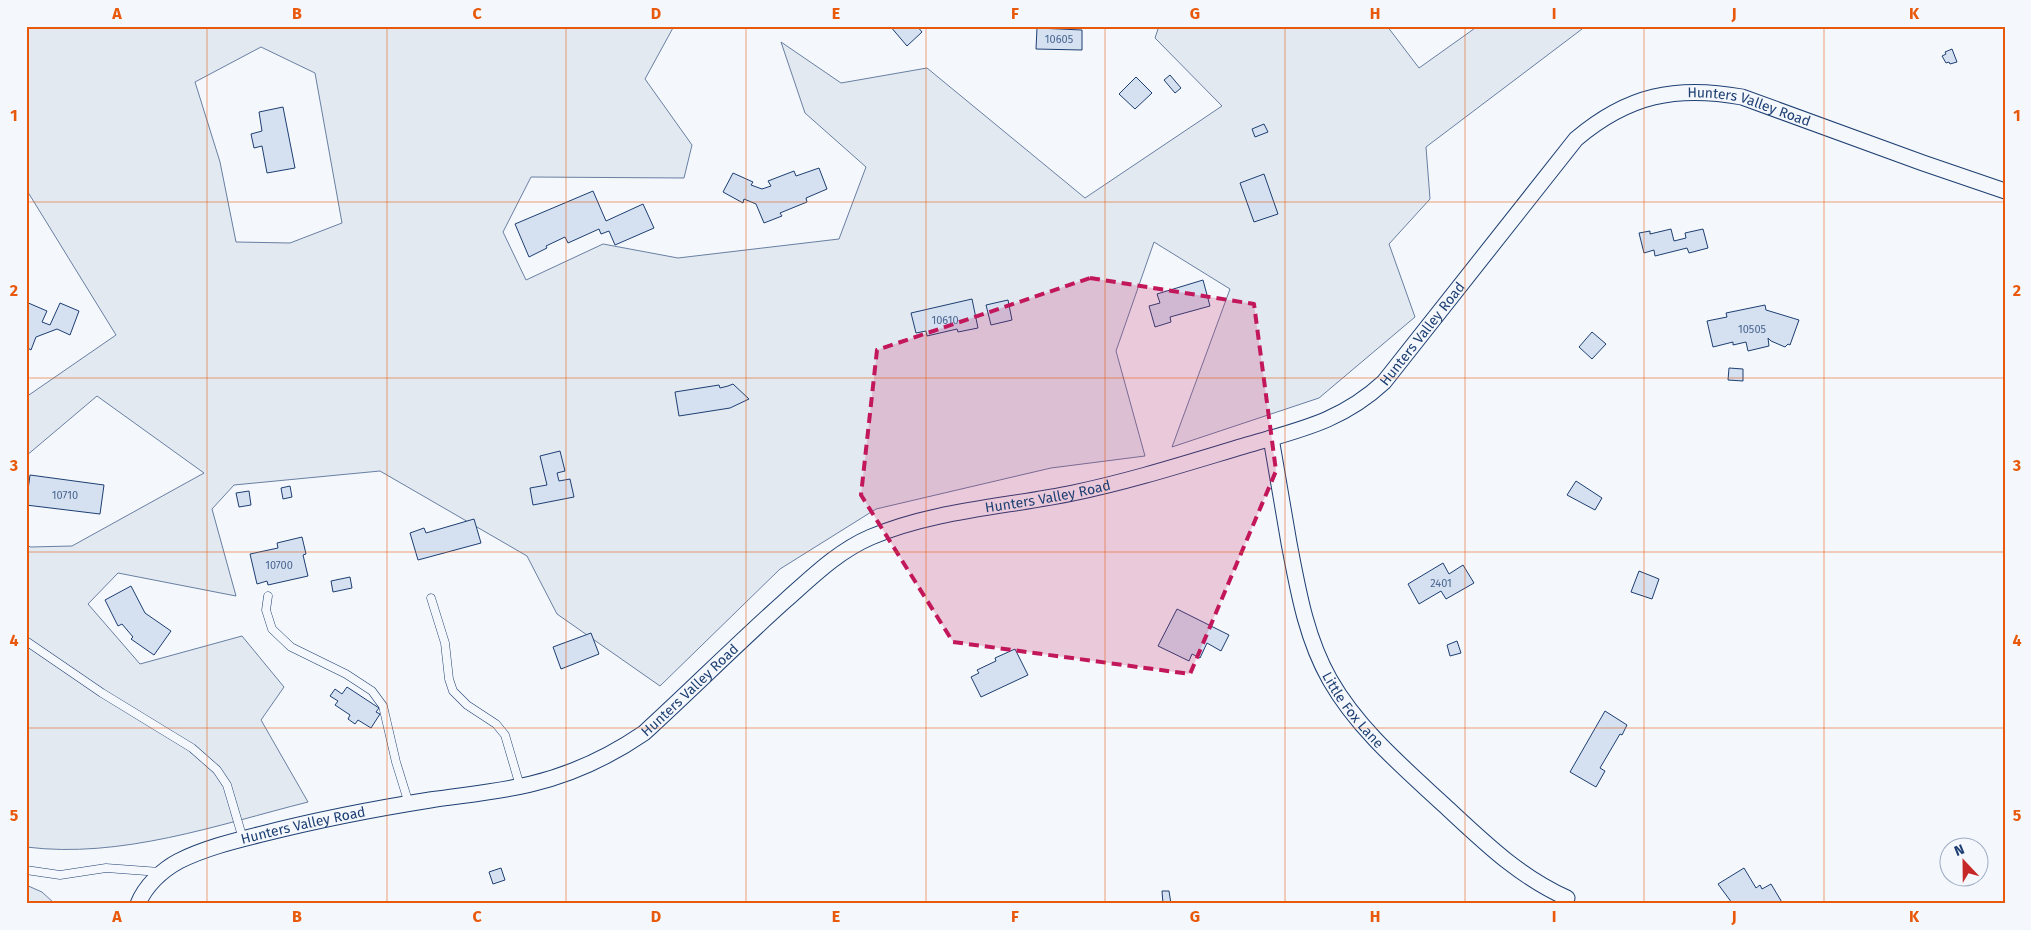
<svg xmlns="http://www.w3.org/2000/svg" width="2031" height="930" font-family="'Fira Sans',sans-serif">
<rect width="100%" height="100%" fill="#f4f7fb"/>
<path fill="#e3e9f0" stroke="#687fa3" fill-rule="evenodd" d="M 26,26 L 674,26 L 645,79 L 692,145 L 684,178 L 531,177 L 503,232 L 526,280 L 603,244 L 678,258 L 839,239 L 866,167 L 805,113 L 781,42 L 841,83 L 927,68 L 1085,198 L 1222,106 L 1155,38 L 1159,26 L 1387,26 L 1419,68 L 1478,26 L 1586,26 L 1426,147 L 1430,199 L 1389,244 L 1415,317 L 1319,398 L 1172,447 L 1230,289 L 1154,242 L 1116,351 L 1145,456 L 1051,468 L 876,509 L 780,569 L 660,686 L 557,614 L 527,556 L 380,471 L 234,485 L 212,509 L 236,596 L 118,573 L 88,604 L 140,664 L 242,636 L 284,687 L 261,720 L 308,802 C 217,825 121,859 26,847 L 26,543 L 30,547 L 72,546 L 204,473 L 97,396 L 26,456 L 26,397 L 116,335 L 26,189 ZM 261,47 L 315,73 L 342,223 L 290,243 L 236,242 L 220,162 L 195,82 Z
M 26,885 L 42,892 L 55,904 L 26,904 Z"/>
<path fill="#d5e0f0" stroke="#1d3f73" d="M 890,26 L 917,26 L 922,32 L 907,46 Z
M 1037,28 L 1082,30 L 1082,50 L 1036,49 Z
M 1952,49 L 1957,62 L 1950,64 L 1949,62 L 1946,63 L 1942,56 L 1946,54 L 1945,52 Z
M 1170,75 L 1181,88 L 1175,93 L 1164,80 Z
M 1136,77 L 1152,93 L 1135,109 L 1119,94 Z
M 283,107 L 295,168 L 267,173 L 262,146 L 254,148 L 251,134 L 262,131 L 259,112 Z
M 1264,124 L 1268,132 L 1255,137 L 1252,129 Z
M 819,168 L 827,189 L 806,198 L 807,202 L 780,213 L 782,216 L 764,223 L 756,204 L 744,199 L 743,203 L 723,192 L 733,173 L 753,182 L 751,185 L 762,189 L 771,186 L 768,181 L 794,171 L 796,176 Z
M 1264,174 L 1278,214 L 1254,222 L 1240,183 Z
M 593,191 L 606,221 L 643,204 L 654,228 L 615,245 L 609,231 L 601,234 L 599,229 L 568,243 L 565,237 L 546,246 L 547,248 L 529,257 L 515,224 Z
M 1671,229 L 1674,241 L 1686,238 L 1685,233 L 1703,229 L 1708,248 L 1689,253 L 1687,248 L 1655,256 L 1654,250 L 1644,253 L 1639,233 L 1650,231 L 1650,234 Z
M 1203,280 L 1210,306 L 1170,317 L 1171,322 L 1155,327 L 1149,306 L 1160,303 L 1157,294 Z
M 972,299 L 978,328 L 958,332 L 957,329 L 927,336 L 926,331 L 916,333 L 911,313 Z
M 1008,300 L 1012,320 L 991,325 L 986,305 Z
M 26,302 L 47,311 L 42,322 L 50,325 L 60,303 L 79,311 L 70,335 L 57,329 L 36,337 L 31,350 L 26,347 Z
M 1765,305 L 1766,310 L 1799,320 L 1790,345 L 1788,344 L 1785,347 L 1771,341 L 1768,338 L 1769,346 L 1748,351 L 1746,342 L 1733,345 L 1733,342 L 1713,347 L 1707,321 L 1727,317 L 1726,313 Z
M 1592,332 L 1606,344 L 1592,359 L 1579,347 Z
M 1729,368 L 1743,369 L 1743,381 L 1728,380 Z
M 733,384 L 749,399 L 730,408 L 679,416 L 675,392 L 719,385 L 720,388 L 728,386 Z
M 560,451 L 565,471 L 557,473 L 559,481 L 570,479 L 574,497 L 533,505 L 530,488 L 547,485 L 540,456 Z
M 30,475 L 104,485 L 100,514 L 26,505 Z
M 1576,481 L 1602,498 L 1595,510 L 1567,495 Z
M 290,486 L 292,497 L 283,499 L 281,488 Z
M 249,491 L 251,505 L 239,507 L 236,493 Z
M 474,519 L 481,543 L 418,560 L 410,533 L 424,528 L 426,533 Z
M 302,537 L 306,554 L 303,555 L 308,576 L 268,585 L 267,581 L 257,584 L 250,554 L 278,548 L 277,543 Z
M 1443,563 L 1449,574 L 1463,565 L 1474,583 L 1446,599 L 1441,591 L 1419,604 L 1408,584 Z
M 1639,571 L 1659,579 L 1652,599 L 1631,592 Z
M 350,577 L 352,588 L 333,592 L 331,581 Z
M 131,586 L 145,613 L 171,631 L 154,655 L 131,639 L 133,637 L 122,624 L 118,626 L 105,600 Z
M 1177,609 L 1229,635 L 1221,651 L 1207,643 L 1200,658 L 1192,654 L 1189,661 L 1158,646 Z
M 591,633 L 599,654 L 561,669 L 553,647 Z
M 1457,641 L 1461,653 L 1450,656 L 1447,645 Z
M 1015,649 L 1028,675 L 981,697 L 971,677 L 979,673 L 977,670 L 996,661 L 995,658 Z
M 347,687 L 379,708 L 376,712 L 380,714 L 371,728 L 358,720 L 355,724 L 348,719 L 350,715 L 335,705 L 338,701 L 330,696 L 335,689 L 342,694 Z
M 1605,711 L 1627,725 L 1622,735 L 1620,734 L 1600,768 L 1605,771 L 1596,787 L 1570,772 Z
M 501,868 L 505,880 L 493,884 L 489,872 Z
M 1744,868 L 1756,888 L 1760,885 L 1762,889 L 1771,884 L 1783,904 L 1730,904 L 1732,903 L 1718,884 Z
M 1162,891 L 1169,891 L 1171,904 L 1163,904 Z"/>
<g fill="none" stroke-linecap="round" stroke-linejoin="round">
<defs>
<path id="lane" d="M 268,596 L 266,610 L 272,629 L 291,647 L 346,674 L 372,691 L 383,706 L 396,762 L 409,804
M 431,598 L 445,643 L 449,679 L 453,691 L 467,705 L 496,724 L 505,735 L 520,786
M 26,641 L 102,693 L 192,748 L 217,770 L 227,785 L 243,839
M 26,870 L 60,875 L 106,868 L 160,872"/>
<g id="street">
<path id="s1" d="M 1271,438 C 1277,473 1283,508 1289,543 C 1298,590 1306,638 1330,680 C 1358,729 1403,767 1444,805 C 1484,842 1518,876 1567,898"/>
<path id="s2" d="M 138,904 C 145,886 162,870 179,861 C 205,848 234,841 262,834 C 317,820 373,809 430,800 C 463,795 498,792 531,784 C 573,774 609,757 644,733 C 692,689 738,643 786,600 C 812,577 838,551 871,537 C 935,510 1005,507 1073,493 C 1131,481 1187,463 1244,446 C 1298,430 1341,422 1384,382 L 1576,139 C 1628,95 1676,85 1742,97 L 1923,163 L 2005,191"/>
</g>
</defs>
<use href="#lane" stroke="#1d3f73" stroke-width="9"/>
<use href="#street" stroke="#1d3f73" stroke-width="17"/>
<use href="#lane" stroke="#f4f7fb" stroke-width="8"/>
<use href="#street" stroke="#f4f7fb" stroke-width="15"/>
</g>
<path fill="#c2185b" fill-opacity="0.2" stroke="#c2185b" stroke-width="4" stroke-dasharray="10 6" stroke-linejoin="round" d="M 1090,278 L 1254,304 L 1276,471 L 1190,674 L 953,642 L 861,495 L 877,350 Z"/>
<path fill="none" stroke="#e8590c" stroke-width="1" stroke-opacity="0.55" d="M 207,26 L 207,904M 387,26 L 387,904M 566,26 L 566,904M 746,26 L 746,904M 926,26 L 926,904M 1105,26 L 1105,904M 1285,26 L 1285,904M 1465,26 L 1465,904M 1644,26 L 1644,904M 1824,26 L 1824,904M 26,202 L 2005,202M 26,378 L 2005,378M 26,552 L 2005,552M 26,728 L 2005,728"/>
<g text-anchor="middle" stroke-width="4" stroke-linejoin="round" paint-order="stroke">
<g font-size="11" fill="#4b6792">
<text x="1059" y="43">10605</text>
<text x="945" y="324">10610</text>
<text x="1752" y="333">10505</text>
<text x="65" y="499">10710</text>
<text x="279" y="569">10700</text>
<text x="1441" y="587">2401</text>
</g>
<g font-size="14" fill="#1d3f73" stroke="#f4f7fb">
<text dy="5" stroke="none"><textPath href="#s2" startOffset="1884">Hunters Valley Road</textPath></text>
<text dy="5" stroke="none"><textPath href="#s2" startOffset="1449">Hunters Valley Road</textPath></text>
<text dy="5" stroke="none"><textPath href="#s2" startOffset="1029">Hunters Valley Road</textPath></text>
<text dy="5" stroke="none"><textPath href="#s2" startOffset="609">Hunters Valley Road</textPath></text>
<text dy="5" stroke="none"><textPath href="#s1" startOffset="288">Little Fox Lane</textPath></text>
<text dy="5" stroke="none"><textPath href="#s2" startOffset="190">Hunters Valley Road</textPath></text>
</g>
</g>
<rect width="2031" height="930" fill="none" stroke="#f4f7fb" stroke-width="55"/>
<g transform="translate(1964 862) rotate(338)"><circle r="24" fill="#f4f7fb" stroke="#9eadc5"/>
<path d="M0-4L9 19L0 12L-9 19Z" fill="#c62828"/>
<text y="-8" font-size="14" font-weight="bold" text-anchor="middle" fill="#1d3f73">N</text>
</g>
<rect x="28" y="28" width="1976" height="874" fill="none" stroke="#e8590c" stroke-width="2"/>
<g font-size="16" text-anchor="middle" font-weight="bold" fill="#e8590c">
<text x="117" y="19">A</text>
<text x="297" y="19">B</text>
<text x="477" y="19">C</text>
<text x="656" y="19">D</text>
<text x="836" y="19">E</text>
<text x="1015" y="19">F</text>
<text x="1195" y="19">G</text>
<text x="1375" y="19">H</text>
<text x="1554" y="19">I</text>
<text x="1734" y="19">J</text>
<text x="1914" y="19">K</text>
<text x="14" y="121">1</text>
<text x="2017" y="121">1</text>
<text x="14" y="296">2</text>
<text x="2017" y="296">2</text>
<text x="14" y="471">3</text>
<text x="2017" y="471">3</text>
<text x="14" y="646">4</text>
<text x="2017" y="646">4</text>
<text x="14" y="821">5</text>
<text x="2017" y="821">5</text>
<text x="117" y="922">A</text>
<text x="297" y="922">B</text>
<text x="477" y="922">C</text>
<text x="656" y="922">D</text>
<text x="836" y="922">E</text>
<text x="1015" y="922">F</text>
<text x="1195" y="922">G</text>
<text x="1375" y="922">H</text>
<text x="1554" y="922">I</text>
<text x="1734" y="922">J</text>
<text x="1914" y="922">K</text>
</g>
</svg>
